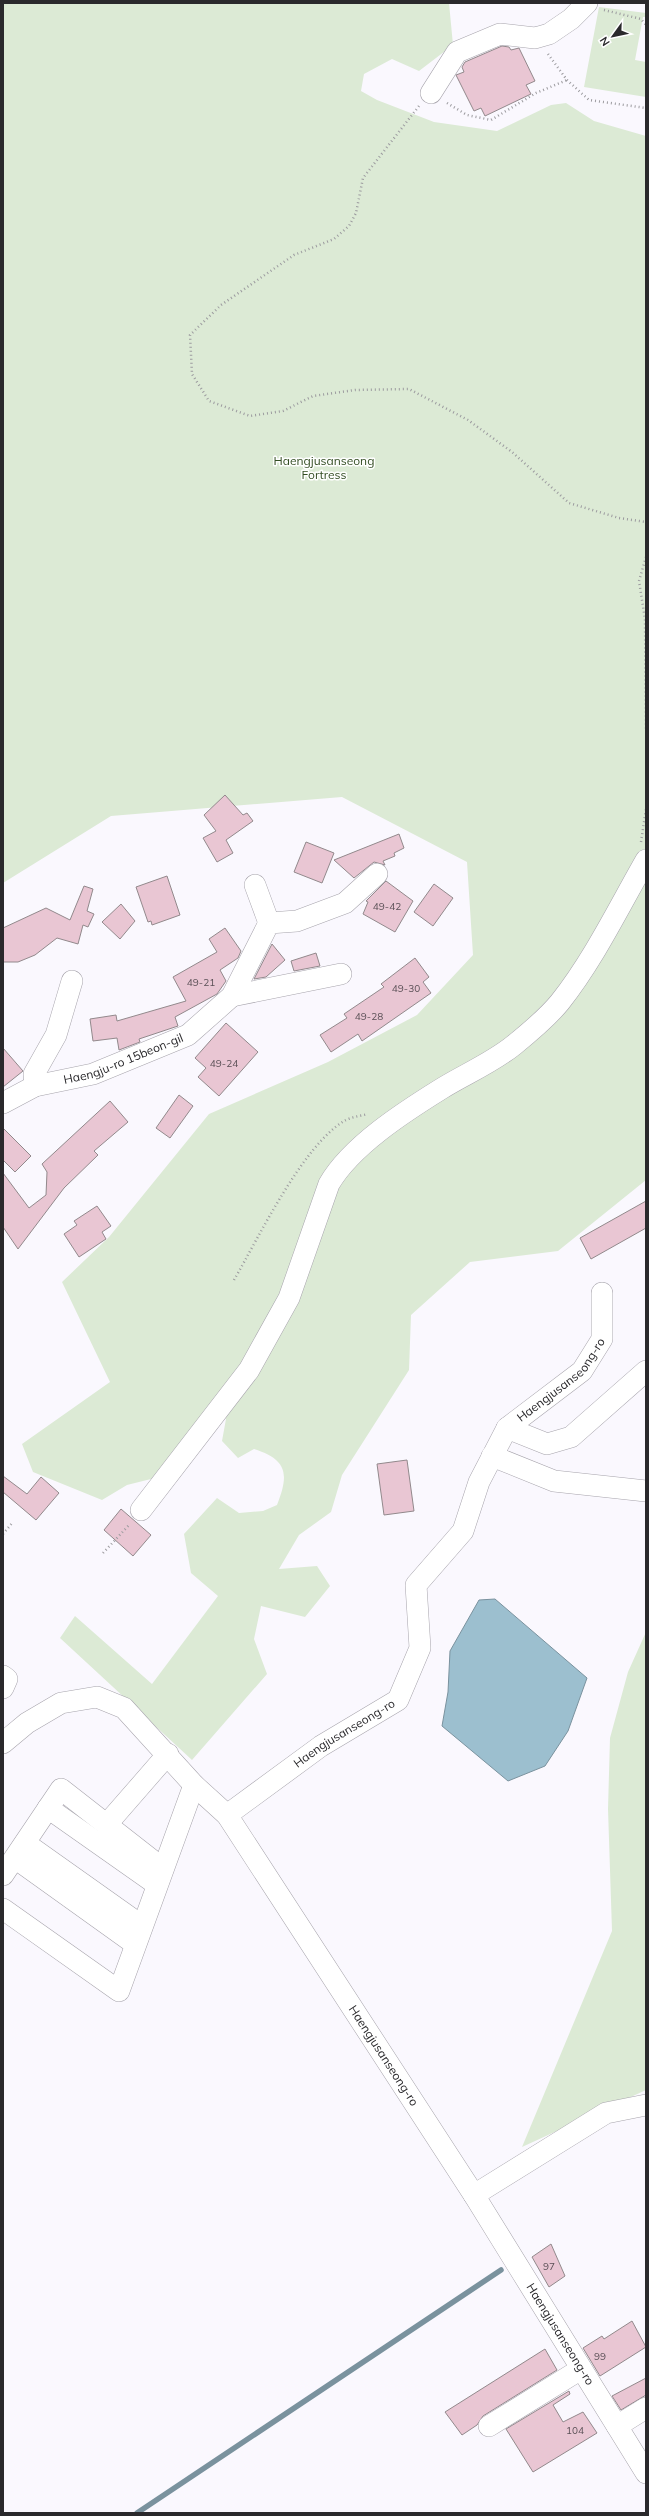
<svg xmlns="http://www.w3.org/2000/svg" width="649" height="2516" font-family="Mulish,sans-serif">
<rect width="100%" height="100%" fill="#faf8fe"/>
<path fill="#dcead5" d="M 3,3 L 449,3 L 453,45 L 419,71 L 392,59 L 364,74 L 361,91 L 377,100 L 434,122 L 497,131 L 551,105 L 566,103 L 594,121 L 646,136 L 646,1180 L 558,1251 L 470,1262 L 411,1315 L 409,1370 L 342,1475 L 331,1512 L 299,1535 L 279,1569 L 317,1566 L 330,1586 L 305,1617 L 261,1606 L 254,1639 L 267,1674 L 192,1760 L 60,1638 L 75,1616 L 152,1684 L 218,1596 L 191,1573 L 184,1534 L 217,1498 L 239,1513 L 263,1511 L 277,1505 C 289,1474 288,1460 254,1449 L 238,1458 L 222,1441 L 226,1419 L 218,1406 L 155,1478 L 127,1485 L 102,1500 L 33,1472 L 22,1444 L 110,1382 L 62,1282 L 109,1237 L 209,1114 L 328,1062 L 417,1015 L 473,955 L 467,862 L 342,797 L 111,816 L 3,883 Z
M 599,7 L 646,13 L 646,17 L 643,17 L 635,60 L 646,62 L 646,97 L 584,87 Z
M 646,1632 L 646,2090 L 522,2147 L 612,1931 L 608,1809 L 610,1738 L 628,1672 Z"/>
<path fill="#9cbfcf" stroke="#7a929e" d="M 495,1599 L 587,1678 L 568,1731 L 545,1766 L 508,1781 L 442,1726 L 448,1692 L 450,1651 L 479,1600 Z"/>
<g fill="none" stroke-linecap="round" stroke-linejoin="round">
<path stroke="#7a929e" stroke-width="5.5" d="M 137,2513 L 501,2270"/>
</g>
<path fill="#e9c6d3" stroke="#92898c" d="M 502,46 L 509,47 L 511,50 L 519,48 L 535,81 L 526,85 L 531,94 L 485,116 L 481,108 L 474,111 L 456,75 L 464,72 L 462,67 L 465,62 Z
M 225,795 L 243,815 L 247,813 L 253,821 L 226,840 L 233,853 L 217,862 L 203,838 L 216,831 L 204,815 Z
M 399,834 L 404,848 L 394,853 L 395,856 L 383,861 L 385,865 L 374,862 L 354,878 L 334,860 Z
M 306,842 L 334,853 L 322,883 L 294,872 Z
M 167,876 L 180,915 L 152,925 L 151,921 L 148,922 L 136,887 Z
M 386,881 L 413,901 L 395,932 L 363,914 L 368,902 L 366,901 Z
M 434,884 L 453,898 L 433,926 L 414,912 Z
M 84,886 L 93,889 L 87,911 L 94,914 L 88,927 L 83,925 L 78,944 L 57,938 L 35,955 L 18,962 L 3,962 L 3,928 L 46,908 L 70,920 Z
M 121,904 L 135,921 L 120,939 L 102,922 Z
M 225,928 L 241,951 L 238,958 L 220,970 L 226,981 L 217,994 L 175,1017 L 178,1026 L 139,1039 L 140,1042 L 119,1050 L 117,1038 L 93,1041 L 90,1019 L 116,1015 L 117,1021 L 186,1001 L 173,977 L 217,952 L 209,939 Z
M 272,944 L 285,960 L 266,977 L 254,979 Z
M 316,953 L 320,966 L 294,971 L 291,961 Z
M 415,958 L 429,977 L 423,982 L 431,993 L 362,1041 L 358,1034 L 331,1052 L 320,1035 L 347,1018 L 344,1014 L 384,987 L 381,984 Z
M 226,1023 L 258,1052 L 219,1096 L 198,1077 L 206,1068 L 195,1058 Z
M 3,1048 L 23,1071 L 3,1087 Z
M 179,1095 L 193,1106 L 170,1138 L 156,1128 Z
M 110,1101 L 128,1122 L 94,1151 L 98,1155 L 64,1188 L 18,1249 L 3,1227 L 3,1173 L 29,1208 L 46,1195 L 47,1172 L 42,1164 Z
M 3,1128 L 31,1156 L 15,1172 L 3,1160 Z
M 646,1201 L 646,1228 L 591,1259 L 580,1238 Z
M 97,1206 L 111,1226 L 102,1232 L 106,1239 L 79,1257 L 64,1234 L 77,1225 L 74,1221 Z
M 407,1460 L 414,1511 L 384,1515 L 377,1464 Z
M 3,1476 L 27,1494 L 41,1477 L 59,1493 L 36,1520 L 3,1492 Z
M 121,1509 L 151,1535 L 133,1556 L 104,1530 Z
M 551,2244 L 565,2276 L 549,2287 L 532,2257 Z
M 632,2321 L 646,2347 L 600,2376 L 583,2348 L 602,2336 L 604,2339 Z
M 545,2349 L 557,2370 L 483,2416 L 477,2425 L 462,2435 L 445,2412 Z
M 646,2378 L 646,2395 L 621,2410 L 612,2396 Z
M 569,2391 L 570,2394 L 553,2405 L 563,2422 L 583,2412 L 597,2433 L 533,2472 L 506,2429 Z"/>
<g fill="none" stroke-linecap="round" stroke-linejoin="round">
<defs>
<g id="minor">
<path d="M 431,93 L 457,52 L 500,34 L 535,38 L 549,34 L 571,19 L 587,3"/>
<path d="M 255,885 L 269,923"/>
<path d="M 232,996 L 341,974"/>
<path d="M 35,1086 L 34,1074 L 56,1035 L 72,981"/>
<path id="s1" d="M 3,1103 L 35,1086 L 93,1074 L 188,1035 L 232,996 L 269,923 L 297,921 L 345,903 L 377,874"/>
<path d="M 507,1428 L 547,1444 L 571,1437 L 646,1371"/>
<path d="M 492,1456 L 554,1481 L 646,1491"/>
<path d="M 141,1510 L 249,1370 L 289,1298 L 329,1184 C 351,1146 404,1112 441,1089 C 465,1074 492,1063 514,1045 C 530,1032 547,1018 560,1002 C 594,959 619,907 646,860"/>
<path d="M 3,1676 L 7,1679 L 3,1688"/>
<path id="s2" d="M 3,1743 L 27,1723 L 61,1703 L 97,1697 L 124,1708 L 194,1785 L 227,1815 L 474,2195 L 646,2473"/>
<path d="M 48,1808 L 156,1884"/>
<path id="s3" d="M 227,1815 L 321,1746 L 398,1700 L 420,1648 L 416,1585 L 463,1531 L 479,1482 L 507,1428 L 582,1371 L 602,1339 L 602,1293"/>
<path d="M 107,1824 L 168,1754"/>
<path d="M 25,1843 L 142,1926"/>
<path d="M 15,1858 L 135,1944"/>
<path d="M 3,1875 L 61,1789 L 162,1868"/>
<path d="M 3,1909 L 119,1991 L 194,1785"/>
<path d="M 474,2195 L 606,2113 L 646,2105"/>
<path d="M 489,2426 L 581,2369"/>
<path d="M 617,2426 L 646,2408"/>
</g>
</defs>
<use href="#minor" stroke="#a7a4ac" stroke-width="22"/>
<path stroke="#9c9b9f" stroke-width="2.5" stroke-dasharray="1 3" stroke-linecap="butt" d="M 604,10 L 641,19 L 646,25
M 548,54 L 567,80 L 589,100 L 646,108
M 447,103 L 467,115 L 491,120 L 536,93 L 567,80
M 419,106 L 363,178 L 356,213 L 349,226 L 334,239 L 294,255 L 221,305 L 190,335 L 192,374 L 209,401 L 250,416 L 283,411 L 313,396 L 355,390 L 409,389 L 468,420 L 512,452 L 569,503 L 619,518 L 646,522
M 646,557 L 639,581 L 645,619 L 646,729
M 641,842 L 646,809
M 234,1280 C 260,1235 302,1147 344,1121 C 351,1117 360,1116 368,1114
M 3,1534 L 13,1522
M 103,1553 L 130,1524"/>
<use href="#minor" stroke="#fff" stroke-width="21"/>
</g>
<g text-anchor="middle" stroke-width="3" stroke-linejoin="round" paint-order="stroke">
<g font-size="10" fill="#5a5056">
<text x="387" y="910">49-42</text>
<text x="201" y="986">49-21</text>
<text x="406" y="992">49-30</text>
<text x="369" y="1020">49-28</text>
<text x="224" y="1067">49-24</text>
<text x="549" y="2270">97</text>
<text x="600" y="2360">99</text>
<text x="575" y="2434">104</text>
</g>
<g font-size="12" fill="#334d23" stroke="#fff">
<text x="324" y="465">Haengjusanseong<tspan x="324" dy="14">Fortress</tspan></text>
</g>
<g font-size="12" fill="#2a292c" stroke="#fff">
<text dy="4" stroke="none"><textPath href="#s1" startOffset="129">Haengju-ro 15beon-gil</textPath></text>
<text dy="4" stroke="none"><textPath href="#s3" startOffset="583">Haengjusanseong-ro</textPath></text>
<text dy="4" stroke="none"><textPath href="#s3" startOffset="143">Haengjusanseong-ro</textPath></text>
<text dy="4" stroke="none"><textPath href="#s2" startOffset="572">Haengjusanseong-ro</textPath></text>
<text dy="4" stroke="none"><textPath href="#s2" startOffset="902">Haengjusanseong-ro</textPath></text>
</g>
</g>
<rect width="649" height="2516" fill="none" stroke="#2a292c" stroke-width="8"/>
<g transform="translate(613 36) rotate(237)" stroke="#ffffff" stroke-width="3" paint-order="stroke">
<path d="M0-3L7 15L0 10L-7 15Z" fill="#2a292c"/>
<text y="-6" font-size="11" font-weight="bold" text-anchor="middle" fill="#2a292c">N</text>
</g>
</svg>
